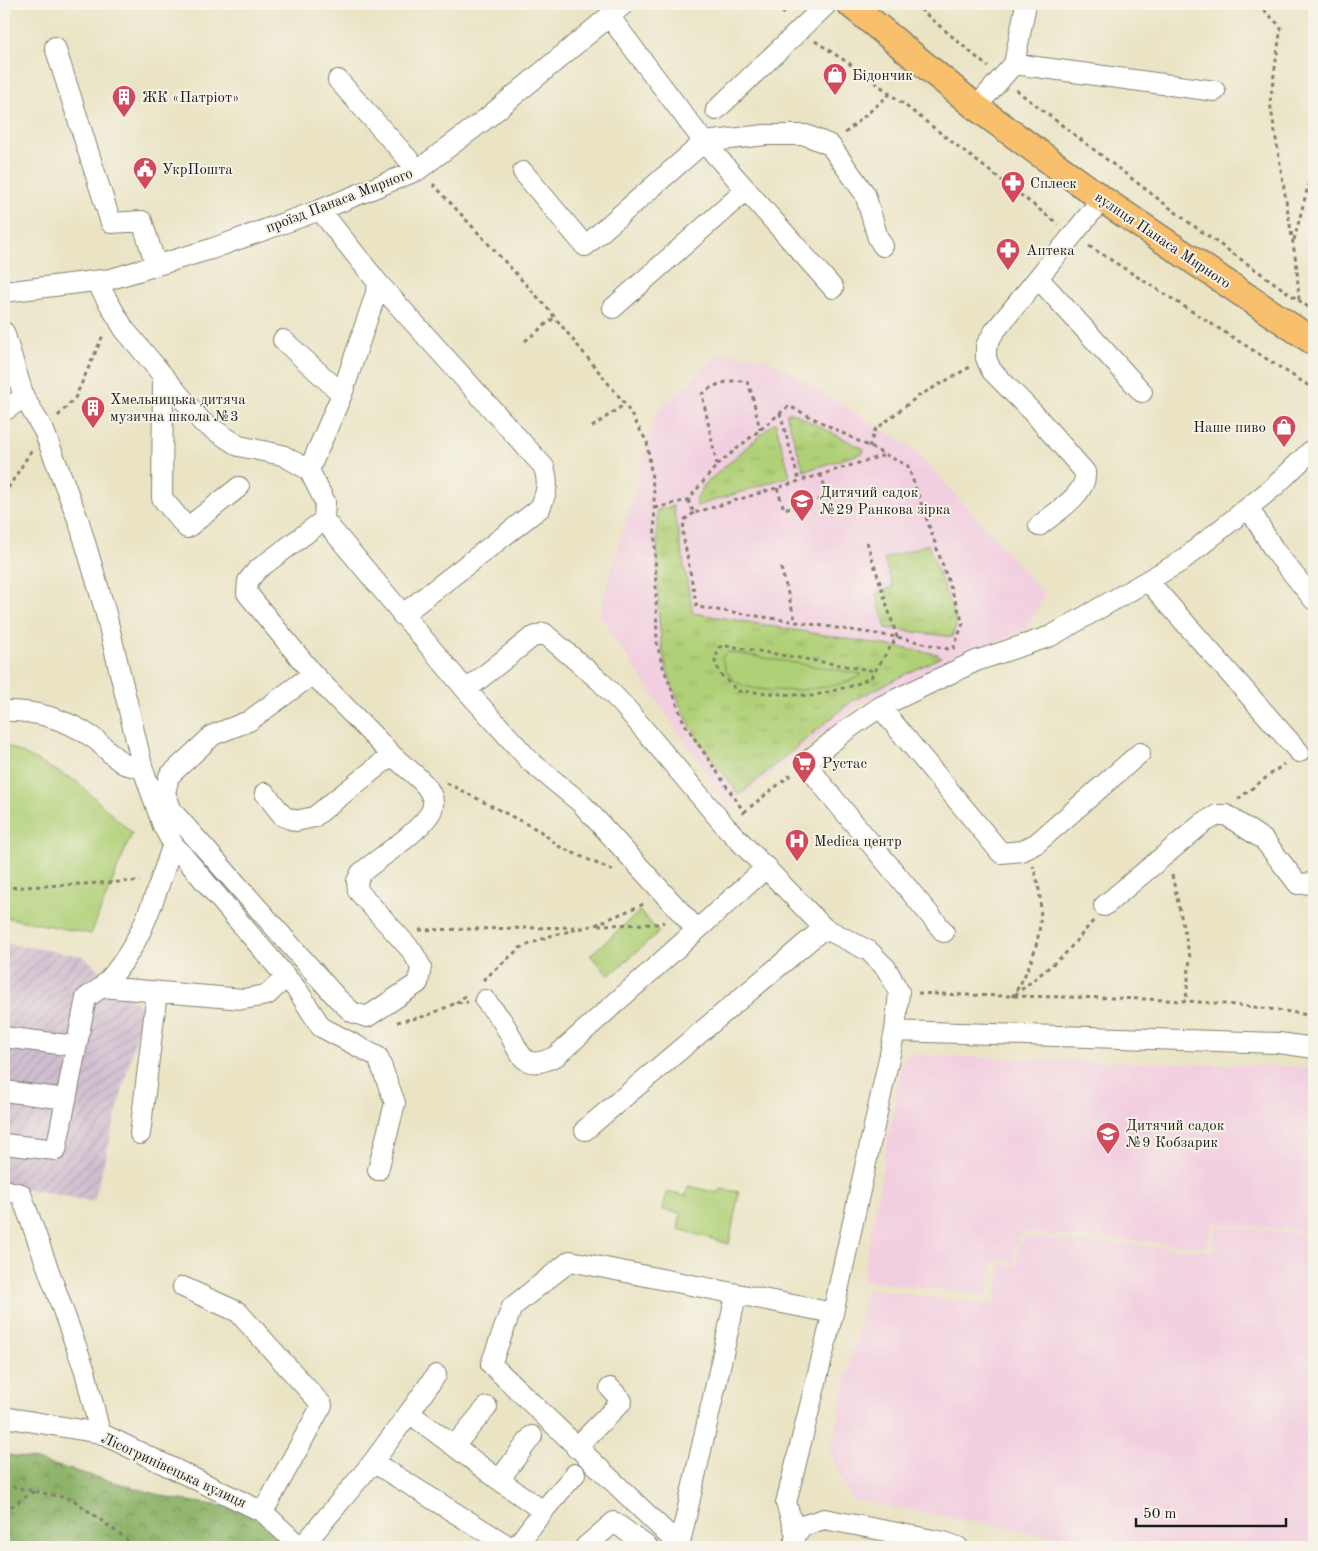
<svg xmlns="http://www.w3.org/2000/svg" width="1318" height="1551" font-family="'Old Standard TT',serif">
<defs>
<pattern id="industrial-furrows" width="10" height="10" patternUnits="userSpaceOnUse" patternTransform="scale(1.25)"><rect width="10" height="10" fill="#cfbdcf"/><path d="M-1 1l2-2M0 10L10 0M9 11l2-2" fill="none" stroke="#b1a2b1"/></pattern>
<pattern id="grass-tufts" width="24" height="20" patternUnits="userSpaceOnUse" patternTransform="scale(1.25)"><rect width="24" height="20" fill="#b0d077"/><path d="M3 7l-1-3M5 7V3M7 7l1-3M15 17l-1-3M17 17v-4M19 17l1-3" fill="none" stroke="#97b266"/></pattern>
<pattern id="forest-crowns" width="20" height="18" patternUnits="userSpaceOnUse" patternTransform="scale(1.25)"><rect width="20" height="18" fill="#8cb268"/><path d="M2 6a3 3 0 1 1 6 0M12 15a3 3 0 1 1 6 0" fill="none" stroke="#729055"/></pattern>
</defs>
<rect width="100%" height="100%" fill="#f7f3e8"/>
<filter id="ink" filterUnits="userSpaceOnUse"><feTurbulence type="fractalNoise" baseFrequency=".02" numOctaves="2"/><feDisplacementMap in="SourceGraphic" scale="10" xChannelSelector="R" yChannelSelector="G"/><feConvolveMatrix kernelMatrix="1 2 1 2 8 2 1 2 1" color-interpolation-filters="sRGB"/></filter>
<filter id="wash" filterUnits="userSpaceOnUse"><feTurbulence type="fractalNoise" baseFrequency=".0096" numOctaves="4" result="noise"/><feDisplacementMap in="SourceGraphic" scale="20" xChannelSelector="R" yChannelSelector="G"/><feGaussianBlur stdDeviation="1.12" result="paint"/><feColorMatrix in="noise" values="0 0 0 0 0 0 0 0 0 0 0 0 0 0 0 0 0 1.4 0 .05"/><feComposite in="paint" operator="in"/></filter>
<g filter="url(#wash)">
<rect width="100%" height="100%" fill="#eae4c5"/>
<path fill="#f2cfe0" d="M 720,353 L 767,358 L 915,450 L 1045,594 L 1028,628 L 862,703 L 729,807 L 599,615 L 655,414 Z
M 903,1055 L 1314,1067 L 1314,1184 L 1312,1187 L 1307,1231 L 1213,1223 L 1208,1247 L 1025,1233 L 1018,1237 L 1013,1262 L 993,1260 L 987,1295 L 862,1281 Z
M 1313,1198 L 1314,1547 L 1111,1547 L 850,1499 L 830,1452 L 867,1289 L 995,1305 L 1000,1264 L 1016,1266 L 1018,1244 L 1027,1237 L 1212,1251 L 1215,1226 L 1308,1234 Z"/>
<path fill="url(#industrial-furrows)" d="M 4,943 L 83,956 L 143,1009 L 94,1202 L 4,1184 Z"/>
<path fill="url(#grass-tufts)" stroke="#66764a" d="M 791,412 L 864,449 L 863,453 L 804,471 L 786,414 Z
M 775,422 L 790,475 L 788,477 L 697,506 L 695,501 L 705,484 Z
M 673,506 L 693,613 L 938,654 L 941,657 L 852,701 L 739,795 C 724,773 705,752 692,729 C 678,703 664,670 661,640 C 656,597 658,553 657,510 Z
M 928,544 L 957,623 L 952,637 L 886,628 L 876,593 L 893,587 L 884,559 Z"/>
<path fill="url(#forest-crowns)" stroke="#546742" d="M 4,1454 L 36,1460 L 174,1499 L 263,1512 L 300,1547 L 4,1547 Z"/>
<path fill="#b0d077" stroke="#66764a" d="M 728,652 L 862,674 C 845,691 757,696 738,683 C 728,677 724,667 722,657 Z
M 4,744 L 76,781 L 132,833 L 91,934 L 4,917 Z
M 640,911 L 659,932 L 609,976 L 590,955 Z
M 688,1186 L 718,1193 L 720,1189 L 739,1192 L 729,1244 L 678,1229 L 681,1213 L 663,1210 L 666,1192 L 686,1196 Z"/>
</g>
<g filter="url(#ink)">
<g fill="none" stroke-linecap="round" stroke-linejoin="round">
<defs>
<path id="minor" d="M 609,16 L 704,142 L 833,288
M 55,47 L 111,223 L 142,221 L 156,265
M 1014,64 L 1215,91
M 338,80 L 418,170
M 976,107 L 1014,64 L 1026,4
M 716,110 L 827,4
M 523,172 L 585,246 L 704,142 L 765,135 L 806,135 L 830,145 L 865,194 L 878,238 L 883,246
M 320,210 L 379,284 L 544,467 C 549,483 547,492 540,508 L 402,615
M 1038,278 L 1142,392
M 96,281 L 124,329 L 202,422 L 239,446 L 282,455 L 309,470 L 325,502 L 324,520
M 4,292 L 111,279 L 211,249 L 320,210 L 418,170 L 487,118 L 624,4
M 613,308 L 746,190
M 4,332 L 24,397 L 44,431 L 79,522 L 105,610 L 143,769 L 163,826 L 173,844 L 298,991 L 321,1027 L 378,1057 L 395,1103 L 378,1170
M 283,340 L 342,394
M 163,378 L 162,498 L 187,528 L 239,487
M 4,411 L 24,397
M 309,470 L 342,394 L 379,284
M 1249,508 L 1274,550 L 1314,600
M 324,520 L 466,690 L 531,762 L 581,803 L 697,930 L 556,1056 C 519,1075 520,1049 504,1024 C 499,1015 491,1008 485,1000
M 1039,526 C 1054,513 1088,494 1085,472 L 1037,417 L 991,370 L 986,358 L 986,346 L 994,332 L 1102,199
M 1148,581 L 1299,752
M 313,674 L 249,721 L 213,735 L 169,776 L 165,793 L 172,811 L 337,998 L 352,1012 L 367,1017 L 418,983 L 421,967 L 412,951 L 358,891 L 357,881 L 361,873 C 380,857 415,835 429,815 C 433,810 434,803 432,797 C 427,781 404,767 392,755
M 466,690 L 531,638 L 544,633 L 600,681 L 625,707 L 726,827 L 824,928 L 869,951 L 886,968 L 899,992 L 895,1031 L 833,1313 L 786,1503 L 796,1535
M 880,707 L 1001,853 L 1022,851 L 1037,843 L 1140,753
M 4,711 C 34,710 66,719 92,737 C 103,744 113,758 124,764 C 130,766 137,767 143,769
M 265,793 L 283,816 L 296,821 L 314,817 L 392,755 L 313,674 L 247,593 L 248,581 L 257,570 L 324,520
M 173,844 C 155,895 141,949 102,987 L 243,999 L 267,995 L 286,977
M 1104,906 L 1203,823 L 1217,815 L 1226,815 L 1264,840 L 1298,884 L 1314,883
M 697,930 L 767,867
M 944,932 L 824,787 L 812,771 L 809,760 L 848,729 L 880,707 L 976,661 L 1051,636 L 1180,562 L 1275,486 L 1314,448
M 895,1031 L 1279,1043 L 1314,1048
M 4,1037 L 75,1046
M 4,1091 L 66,1099
M 585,1130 L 824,928
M 140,1134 L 157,992
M 4,1144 L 56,1150 L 86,998 L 102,987
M 4,1190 L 21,1194 L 85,1371 L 100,1433
M 183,1287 L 238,1312 L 322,1405 L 263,1512
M 436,1375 L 409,1413 L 454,1446
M 487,1407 L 454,1446 L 499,1480
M 4,1417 L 100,1433 L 263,1512 L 300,1547
M 576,1448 L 622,1401 L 610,1388
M 373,1462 L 510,1547
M 543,1511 L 575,1474
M 794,1544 L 796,1535 L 802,1526 L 824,1519 L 944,1542 L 958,1547
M 679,1545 L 491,1364 L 512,1307 L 570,1261 L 833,1313
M 302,1547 L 373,1462 L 409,1413
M 516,1547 L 543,1511 L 499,1480 L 532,1436
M 585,1547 L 614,1522 L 648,1547
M 679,1547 L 736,1296"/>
<path id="major" d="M 850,4 L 976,107 L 1102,199 L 1314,342"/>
</defs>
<use href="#minor" stroke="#838070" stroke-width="22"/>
<use href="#major" stroke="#838070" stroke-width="29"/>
<path stroke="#838070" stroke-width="3" stroke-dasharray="4 4" stroke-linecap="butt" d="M 780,4 L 779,7 L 786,16
M 914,4 L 988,67
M 1258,4 L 1281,27 L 1270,102 L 1297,268 L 1299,301
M 815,41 L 862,72 L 1058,224
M 1016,90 L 1191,224 L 1314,311
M 845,133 L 890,94
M 433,184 L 544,304 L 625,404 L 647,442 L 654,493 L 657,644 L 662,664 L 684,723 L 744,812 L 740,816
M 1294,240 L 1314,163
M 1089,246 L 1314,389
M 525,341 L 555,317
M 780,413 L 799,481
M 58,416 L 75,398 L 104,333
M 592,427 L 625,404
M 869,447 L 875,430 L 917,397 L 970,367
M 717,465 L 702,394 C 713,384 733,378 747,382 L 752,394 L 760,430
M 777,488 L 784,509 L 828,497 L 821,475
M 4,495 L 31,451
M 688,500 L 694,513 L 885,455
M 655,508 L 688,500 L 717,465 L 789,406 L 908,466 L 963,623 L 953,650
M 694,513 L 684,520 L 683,535 L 697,607 L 897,637 L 952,650
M 867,542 L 897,637 L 871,677 L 855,685 L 812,696 L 738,691 L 721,675 L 715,662 L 719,647 L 729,646 L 875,671
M 781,568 L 796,623
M 447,783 L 540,831 L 560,847 L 616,872
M 1238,799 L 1284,764
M 744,812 L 793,773
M 1172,875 L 1190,957 L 1186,1001
M 4,888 L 140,881
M 598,925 L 658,924 L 664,922
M 419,930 L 580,927
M 483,980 L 520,948 L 550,936 L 595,925 L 646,903
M 918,993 C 1050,1000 1184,992 1314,1016
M 1015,995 L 1064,955 L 1094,920
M 1012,997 C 1039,957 1049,912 1033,866
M 456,1003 L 465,996
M 397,1022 L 426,1016 L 456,1003 L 468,1002
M 4,1485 L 72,1499 L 137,1547
M 4,1511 L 35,1491"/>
<use href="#minor" stroke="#fff" stroke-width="20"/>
<use href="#major" stroke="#f8bf6c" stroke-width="26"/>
</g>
</g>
<defs>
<symbol id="shop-pin" viewBox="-11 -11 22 30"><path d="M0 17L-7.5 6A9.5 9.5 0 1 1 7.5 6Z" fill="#d1495b" stroke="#f7f3e8"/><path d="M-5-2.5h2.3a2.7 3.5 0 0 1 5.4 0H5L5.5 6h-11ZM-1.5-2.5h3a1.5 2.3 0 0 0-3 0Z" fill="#fff"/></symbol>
<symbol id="building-pin" viewBox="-11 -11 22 30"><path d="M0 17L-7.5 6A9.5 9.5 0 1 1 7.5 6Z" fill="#d1495b" stroke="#f7f3e8"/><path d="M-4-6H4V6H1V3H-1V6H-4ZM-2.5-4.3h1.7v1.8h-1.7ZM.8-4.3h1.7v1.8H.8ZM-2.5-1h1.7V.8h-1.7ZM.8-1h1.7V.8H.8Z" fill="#fff"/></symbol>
<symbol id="civic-pin" viewBox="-11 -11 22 30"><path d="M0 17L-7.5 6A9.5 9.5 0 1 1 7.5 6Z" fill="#d1495b" stroke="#f7f3e8"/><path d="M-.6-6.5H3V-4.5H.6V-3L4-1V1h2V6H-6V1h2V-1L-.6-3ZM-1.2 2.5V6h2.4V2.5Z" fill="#fff"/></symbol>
<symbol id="pharmacy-pin" viewBox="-11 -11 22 30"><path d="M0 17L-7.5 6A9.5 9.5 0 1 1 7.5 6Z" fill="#d1495b" stroke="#f7f3e8"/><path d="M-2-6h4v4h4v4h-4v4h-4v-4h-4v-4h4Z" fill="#fff"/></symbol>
<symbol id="school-pin" viewBox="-11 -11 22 30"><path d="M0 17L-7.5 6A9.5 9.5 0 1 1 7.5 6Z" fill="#d1495b" stroke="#f7f3e8"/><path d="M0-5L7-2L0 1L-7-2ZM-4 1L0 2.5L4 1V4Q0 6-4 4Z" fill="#fff"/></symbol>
<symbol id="supermarket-pin" viewBox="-11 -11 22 30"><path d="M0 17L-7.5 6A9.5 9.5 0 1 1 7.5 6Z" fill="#d1495b" stroke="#f7f3e8"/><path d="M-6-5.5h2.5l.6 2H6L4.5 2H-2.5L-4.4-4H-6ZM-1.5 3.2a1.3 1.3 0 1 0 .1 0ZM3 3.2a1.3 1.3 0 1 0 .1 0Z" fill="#fff"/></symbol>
<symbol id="hospital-pin" viewBox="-11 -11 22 30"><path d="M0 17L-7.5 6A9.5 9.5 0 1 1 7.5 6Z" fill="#d1495b" stroke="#f7f3e8"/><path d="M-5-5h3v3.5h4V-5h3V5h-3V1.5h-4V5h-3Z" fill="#fff"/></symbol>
</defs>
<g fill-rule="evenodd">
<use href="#shop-pin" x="821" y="61" width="28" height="38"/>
<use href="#building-pin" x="110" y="83" width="28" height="38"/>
<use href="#civic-pin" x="131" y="155" width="28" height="38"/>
<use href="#pharmacy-pin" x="999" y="169" width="28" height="38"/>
<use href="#pharmacy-pin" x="994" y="236" width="28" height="38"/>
<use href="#building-pin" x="79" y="394" width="28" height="38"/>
<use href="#shop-pin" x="1270" y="413" width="28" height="38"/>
<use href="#school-pin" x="788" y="487" width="28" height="38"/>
<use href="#supermarket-pin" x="790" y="749" width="28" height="38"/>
<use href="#hospital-pin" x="783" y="827" width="28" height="38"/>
<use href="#school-pin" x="1094" y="1120" width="28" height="38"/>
</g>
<g text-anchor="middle" stroke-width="4" stroke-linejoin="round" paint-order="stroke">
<g font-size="15" fill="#1c1c1c" stroke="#f7f3e8" text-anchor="start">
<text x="852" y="80">Бідончик</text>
<text x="142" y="102">ЖК «Патріот»</text>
<text x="162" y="174">УкрПошта</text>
<text x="1030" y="188">Сплеск</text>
<text x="1026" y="255">Аптека</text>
<text x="110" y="404">Хмельницька дитяча<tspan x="110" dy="17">музична школа №3</tspan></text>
<text x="1266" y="432" text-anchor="end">Наше пиво</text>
<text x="820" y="497">Дитячий садок<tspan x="820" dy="17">№29 Ранкова зірка</tspan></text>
<text x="822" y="768">Рустас</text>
<text x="814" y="846">Medica центр</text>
<text x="1126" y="1130">Дитячий садок<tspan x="1126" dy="17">№9 Кобзарик</tspan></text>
</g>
<g font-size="15" fill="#1c1c1c" stroke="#f7f3e8">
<text transform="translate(339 200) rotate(-21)" y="5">проїзд Панаса Мирного</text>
<text transform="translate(1163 240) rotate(34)" y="5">вулиця Панаса Мирного</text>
<text transform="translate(174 1470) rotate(25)" y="5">Лісогринівецька вулиця</text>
</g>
</g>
<rect width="1318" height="1551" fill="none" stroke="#f7f3e8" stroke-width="20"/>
<path d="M1136 1518v8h150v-8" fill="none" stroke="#1c1c1c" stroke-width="2.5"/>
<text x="1143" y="1518" font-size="15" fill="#1c1c1c" stroke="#f7f3e8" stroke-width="4" paint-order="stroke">50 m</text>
</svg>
